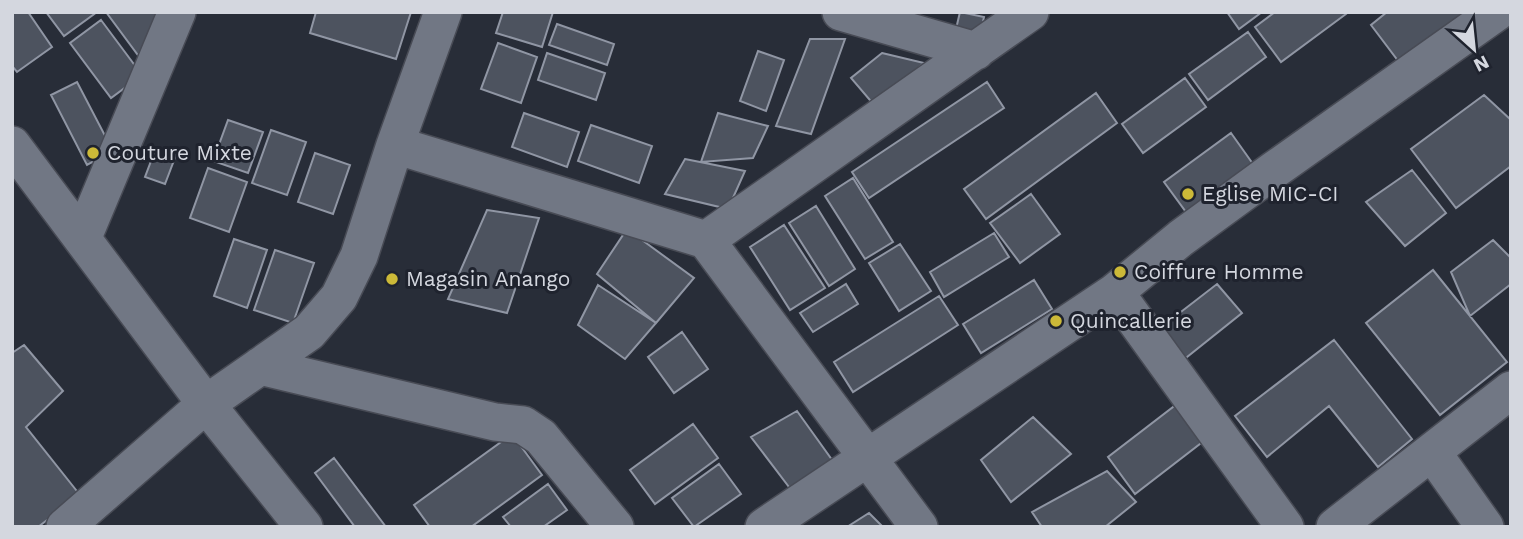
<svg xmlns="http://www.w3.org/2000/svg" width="1523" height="539" font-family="'Work Sans',sans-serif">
<rect width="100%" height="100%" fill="#282d38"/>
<path fill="#4d535f" stroke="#9096a4" stroke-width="2" d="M 12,12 L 28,12 L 52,47 L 17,72 L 12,66 Z
M 46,12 L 97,12 L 64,36 Z
M 106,12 L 172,12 L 146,66 Z
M 316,12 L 411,12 L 396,59 L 310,33 Z
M 503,12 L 553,12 L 542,47 L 496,33 Z
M 960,12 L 984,17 L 980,35 L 956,29 Z
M 1227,12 L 1262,12 L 1239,29 Z
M 1275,12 L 1345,12 L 1346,14 L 1281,62 L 1255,27 Z
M 1387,12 L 1468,12 L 1402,66 L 1371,25 Z
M 101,20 L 142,75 L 111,98 L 70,43 Z
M 557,24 L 614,44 L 607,65 L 549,45 Z
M 1248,32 L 1266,57 L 1208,100 L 1189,74 Z
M 810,39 L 845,39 L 811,134 L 776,126 Z
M 498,43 L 537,57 L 521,103 L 481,89 Z
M 758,51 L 784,60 L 766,111 L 740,101 Z
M 547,53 L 605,73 L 596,100 L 538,80 Z
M 882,53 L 924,63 L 875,106 L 851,78 Z
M 1185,78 L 1206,107 L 1143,153 L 1122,124 Z
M 77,82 L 113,151 L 87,165 L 51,95 Z
M 987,82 L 1004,108 L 869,198 L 852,172 Z
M 1096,93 L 1117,123 L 986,219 L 964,189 Z
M 1484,95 L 1511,120 L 1511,166 L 1456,208 L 1411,149 Z
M 524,113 L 579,132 L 567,167 L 512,147 Z
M 718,113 L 768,126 L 753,158 L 701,162 Z
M 228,120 L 263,132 L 248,173 L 213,161 Z
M 591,125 L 652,146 L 639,183 L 578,161 Z
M 271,130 L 306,142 L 287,195 L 252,183 Z
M 1231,133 L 1253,164 L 1186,212 L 1164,182 Z
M 156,148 L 176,155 L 165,184 L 145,177 Z
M 315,153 L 350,165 L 333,214 L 298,202 Z
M 685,159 L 745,171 L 728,209 L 665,194 Z
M 208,168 L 247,182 L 229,232 L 190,218 Z
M 1412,170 L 1446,213 L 1405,246 L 1366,202 Z
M 853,178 L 893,242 L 865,259 L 825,196 Z
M 1031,194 L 1060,234 L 1020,263 L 990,223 Z
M 816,206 L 855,269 L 829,286 L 789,223 Z
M 487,210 L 539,218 L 507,313 L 448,299 Z
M 784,225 L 825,288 L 790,310 L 750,247 Z
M 627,229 L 694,278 L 656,323 L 597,274 Z
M 994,233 L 1009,257 L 944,297 L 930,272 Z
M 234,239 L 267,250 L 247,308 L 214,296 Z
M 1493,240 L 1511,258 L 1511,284 L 1470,316 L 1451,272 Z
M 900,244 L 931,291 L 899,311 L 869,263 Z
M 275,250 L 314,263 L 293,323 L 254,310 Z
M 1433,270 L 1507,362 L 1440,415 L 1366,323 Z
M 1034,280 L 1052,309 L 981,353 L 963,324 Z
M 846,284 L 858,304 L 813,332 L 800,313 Z
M 1217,284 L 1242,313 L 1177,365 L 1155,332 Z
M 598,285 L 656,323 L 625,359 L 578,325 Z
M 939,296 L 958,325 L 853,392 L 834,362 Z
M 682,332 L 708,369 L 674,393 L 648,357 Z
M 1334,340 L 1412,439 L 1378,467 L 1329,406 L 1267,457 L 1235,416 Z
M 24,345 L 63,391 L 26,427 L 80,495 L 38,527 L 12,527 L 12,353 Z
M 1177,404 L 1205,440 L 1135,494 L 1108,457 Z
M 797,411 L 835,464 L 792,491 L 751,437 Z
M 1033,417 L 1071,454 L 1011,502 L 981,460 Z
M 693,424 L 718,458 L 655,504 L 630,470 Z
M 512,434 L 542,475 L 471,527 L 430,527 L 414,505 Z
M 334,458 L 386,527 L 355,527 L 315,473 Z
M 719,464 L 741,494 L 694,527 L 672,498 Z
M 1107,471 L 1136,502 L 1105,527 L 1042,527 L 1032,512 Z
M 548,484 L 567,510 L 543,527 L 511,527 L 503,517 Z
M 869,513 L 883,527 L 847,527 Z"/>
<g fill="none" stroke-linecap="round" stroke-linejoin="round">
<defs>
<path id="minor" d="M 841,12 L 976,51
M 12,145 L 206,404 L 304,527
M 395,145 L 706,240 L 919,527
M 83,237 L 177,12
M 706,240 L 1030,12
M 1115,292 L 1285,527
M 260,366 L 495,422 L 523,425 L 541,437 L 615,527
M 1432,452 L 1485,527
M 65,527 L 206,404 L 309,332 L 339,297 L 359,256 L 395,145 L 443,12
M 764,527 L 1115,292 L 1181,238 L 1274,170 L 1497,12
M 1335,527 L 1511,390"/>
</defs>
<use href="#minor" stroke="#484b55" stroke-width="40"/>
<use href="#minor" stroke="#717784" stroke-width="37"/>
</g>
<g fill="#ccb938" stroke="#1f232e" stroke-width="2.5">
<circle cx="93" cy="153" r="7"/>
<circle cx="1188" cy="194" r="7"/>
<circle cx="1120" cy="272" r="7"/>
<circle cx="392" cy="279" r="7"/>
<circle cx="1056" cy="321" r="7"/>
</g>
<g text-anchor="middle" stroke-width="6" stroke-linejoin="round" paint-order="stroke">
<g font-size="21" fill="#d4d7df" stroke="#1f232e" text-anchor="start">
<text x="107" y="160">Couture Mixte</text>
<text x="1202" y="201">Eglise MIC-CI</text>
<text x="1134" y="279">Coiffure Homme</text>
<text x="406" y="286">Magasin Anango</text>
<text x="1070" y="328">Quincallerie</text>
</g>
</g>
<rect width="1523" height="539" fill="none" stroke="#d4d7df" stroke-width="28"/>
<g transform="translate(1474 49) rotate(153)" stroke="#1f232e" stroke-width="5" paint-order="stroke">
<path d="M0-5L12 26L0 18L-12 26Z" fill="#d4d7df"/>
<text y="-10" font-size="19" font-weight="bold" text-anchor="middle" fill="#d4d7df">N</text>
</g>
</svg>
